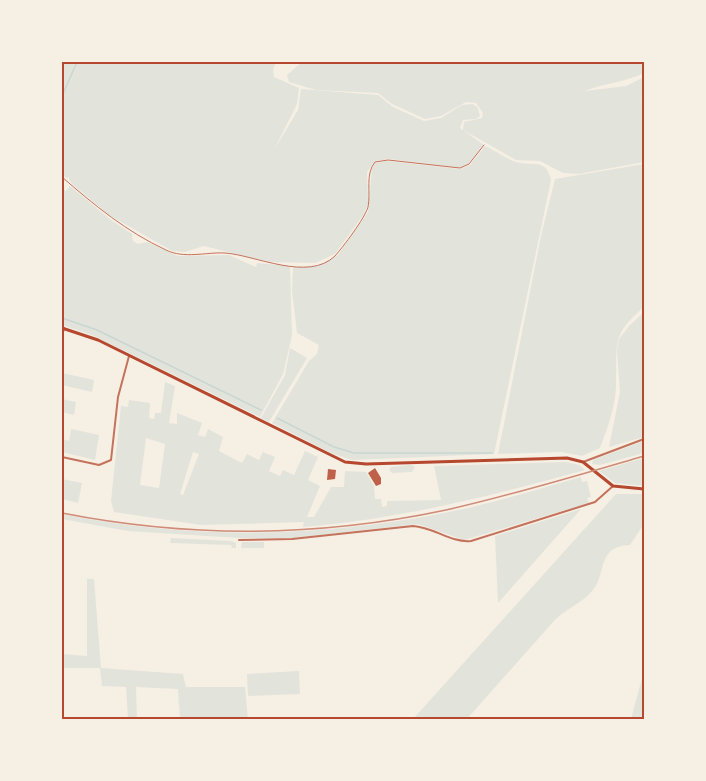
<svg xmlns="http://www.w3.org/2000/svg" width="706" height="781" font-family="Barlow,sans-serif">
<rect width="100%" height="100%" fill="#f6efe4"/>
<path fill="#e2e4dc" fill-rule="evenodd" d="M 62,62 L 276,62 L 273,70 L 274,77 L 299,88 L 297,104 L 274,150 L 298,110 L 301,89 L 378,95 L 393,107 L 424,121 L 441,118 L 462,105 L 473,104 L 478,108 L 480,116 L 476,119 L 463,120 L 460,128 L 484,145 L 469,163 L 460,168 L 389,159 L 375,161 L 367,172 L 368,203 L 364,214 L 335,254 L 315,263 L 268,262 L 204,246 L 185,252 L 172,251 L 109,215 L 73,185 L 69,180 L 69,177 L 66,178 L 62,173 Z
M 302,62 L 644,62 L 644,73 C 626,82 605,83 585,91 L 626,86 L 644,77 L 644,97 L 640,99 L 644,98 L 644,162 L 579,174 L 563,173 L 540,161 L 516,160 L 463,130 L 464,122 L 482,118 L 483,113 L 476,103 L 466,102 L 441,116 L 425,119 L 392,104 L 378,93 L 316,90 L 289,82 L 287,75 Z
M 485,146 C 495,150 506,159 516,162 C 532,167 546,157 551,180 L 494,454 L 352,460 L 331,453 L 272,423 L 309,361 L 317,354 L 319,345 L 297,333 L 292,291 L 293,267 L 318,266 L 338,255 L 368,212 L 372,168 L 375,163 L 387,161 L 460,169 L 470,165 Z
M 644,164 L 644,307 C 610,336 618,344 616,385 C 616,405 607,430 600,448 L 582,456 L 561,452 L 498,454 L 541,236 L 555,179 Z
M 70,186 L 111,220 L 132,234 L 133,241 L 138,244 L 147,242 L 178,256 L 229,255 L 256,267 L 257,263 L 290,266 L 292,335 L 283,374 L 260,417 L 92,335 L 62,325 L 62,188 L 66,191 Z
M 644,312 L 644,437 L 609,447 L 620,392 L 617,350 L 619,339 L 629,326 Z
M 290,348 L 307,358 L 269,422 L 261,418 L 285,375 Z
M 62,373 L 94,380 L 92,392 L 62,385 Z
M 165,382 L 175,386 L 169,423 L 177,424 L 177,413 L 202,423 L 198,435 L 205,437 L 208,429 L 223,437 L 219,451 L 242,463 L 247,454 L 259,460 L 263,452 L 275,457 L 269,471 L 280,476 L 283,470 L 294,475 L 305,451 L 318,457 L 308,480 L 320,486 L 307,517 L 314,517 L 331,487 L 344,487 L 345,471 L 366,472 L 374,486 L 375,499 L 381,499 L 382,507 L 387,506 L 387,501 L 441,500 L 434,466 L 566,462 L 579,465 L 585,470 C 492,496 400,519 303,527 L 304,522 L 201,525 L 114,512 L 111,501 L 121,406 L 128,407 L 129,400 L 150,403 L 149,418 L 154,419 L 155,413 L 161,413 ZM 146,438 L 165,444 L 159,488 L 140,485 ZM 193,452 L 199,454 L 183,495 L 180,494 Z
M 62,399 L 76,402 L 74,415 L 62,412 Z
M 71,429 L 99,435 L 95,460 L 62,452 L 62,439 L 69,441 Z
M 644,441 L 644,453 L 600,465 L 592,464 L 593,460 Z
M 644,458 L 644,486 L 615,483 L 599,471 Z
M 411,465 L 415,467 L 412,472 L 392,473 L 389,470 L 391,467 Z
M 581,477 L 582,482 L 587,481 L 591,497 L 587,498 L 589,503 L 464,540 L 418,524 L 294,538 L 239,538 L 128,531 L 62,519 L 62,514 C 190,540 316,538 444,513 C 490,504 535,490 581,477 Z
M 62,479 L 82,483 L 78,503 L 62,499 Z
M 616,494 L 644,494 L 644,524 L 630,545 C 598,546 606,571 595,587 C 586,602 564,609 553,622 C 524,655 495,687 467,719 L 413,719 Z
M 581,509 L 498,603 L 495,536 Z
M 171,538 L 231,541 L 236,543 L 236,548 L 232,548 L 231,545 L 170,543 Z
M 242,542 L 264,542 L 264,548 L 241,548 Z
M 87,579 L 94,579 L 101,668 L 183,674 L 186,687 L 245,687 L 248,719 L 180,719 L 178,689 L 136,687 L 137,719 L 128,719 L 126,687 L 102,686 L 100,668 L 62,668 L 62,654 L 87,656 Z
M 299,671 L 300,694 L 248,696 L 247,674 Z
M 644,671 L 644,719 L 631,719 Z"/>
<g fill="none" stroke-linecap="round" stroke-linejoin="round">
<path stroke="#c9d6d2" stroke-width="1.5" d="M 62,96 L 77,62
M 62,318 L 97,330 L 261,410
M 277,418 L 334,447 L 354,453 L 492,453"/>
</g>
<path fill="#bf614a" d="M 375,468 L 381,478 L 381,484 L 376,486 L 368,473 Z
M 328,469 L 336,470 L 335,479 L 327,480 Z"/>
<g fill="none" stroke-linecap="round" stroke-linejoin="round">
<path stroke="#c5725c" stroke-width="1" d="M 62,177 C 94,205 127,232 166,250 C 184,259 206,252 225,253 C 255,255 308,282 335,256 C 343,247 365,218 368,207 C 371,192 365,174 375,162 L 388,160 L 460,168 L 469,164 L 484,145"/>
<path stroke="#c5725c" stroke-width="2" d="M 62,337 L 64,328
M 62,457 L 99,465 L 111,460 L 118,397 L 129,356
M 583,462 L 644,439
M 239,540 L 292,539 L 413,526 C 434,527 450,543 471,541 L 595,502 L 613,486"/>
<path stroke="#b5482f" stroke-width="3" d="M 62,328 L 98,340 L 345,462 L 366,464 L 567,458 L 583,462 L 613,486 L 644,489"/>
<path stroke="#cf8b77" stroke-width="1.5" d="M 62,513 C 189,538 319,537 446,510 C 513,495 579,475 644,456"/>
</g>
<rect width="706" height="781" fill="none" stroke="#f6efe4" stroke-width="126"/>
<rect x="63" y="63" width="580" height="655" fill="none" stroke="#b5482f" stroke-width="2"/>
</svg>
